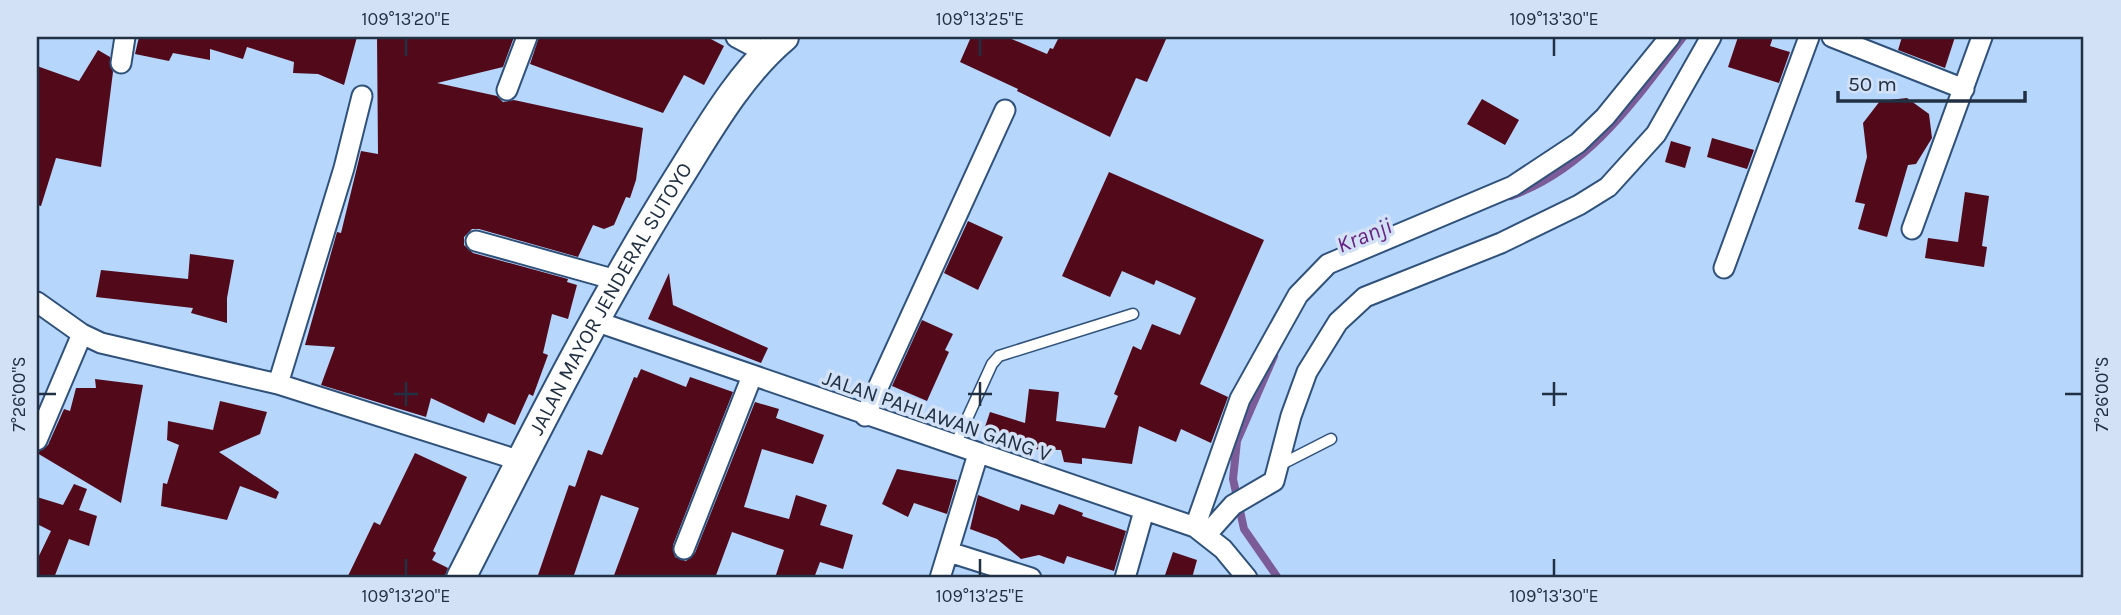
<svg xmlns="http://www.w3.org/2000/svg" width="2121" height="615" font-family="Karla,sans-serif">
<rect width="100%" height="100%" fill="#b6d6fc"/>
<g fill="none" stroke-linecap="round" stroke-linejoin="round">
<path stroke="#7c5c98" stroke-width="8" d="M 1511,196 C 1590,167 1634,101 1683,37
M 1274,356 L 1237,441 L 1233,479 L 1244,529 L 1278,578"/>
</g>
<path fill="#520a1b" d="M 139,37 L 357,37 L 344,85 L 318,74 L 293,73 L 294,62 L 247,47 L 243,59 L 210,49 L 210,60 L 173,53 L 169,61 L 135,54 Z
M 377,37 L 514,37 L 503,67 L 437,83 L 497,96 L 503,102 L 514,100 L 643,128 L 636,180 L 630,198 L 626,197 L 614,225 L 604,229 L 593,225 L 578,257 L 479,229 L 472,229 L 464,237 L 464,245 L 473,253 L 568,279 L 567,282 L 577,285 L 568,319 L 552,314 L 543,353 L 548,355 L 533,396 L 529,394 L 515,425 L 488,413 L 484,423 L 431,398 L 426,417 L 321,385 L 335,347 L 305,345 L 337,232 L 341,233 L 361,151 L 378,154 Z
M 539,37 L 707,37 L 724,46 L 704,85 L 684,75 L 663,113 L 530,64 Z
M 971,37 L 1007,37 L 1047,54 L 1050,48 L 1053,49 L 1059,37 L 1167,37 L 1147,82 L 1136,78 L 1110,137 L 1017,91 L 1018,89 L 960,62 Z
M 1738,37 L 1773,37 L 1770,46 L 1790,52 L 1779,83 L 1728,67 Z
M 1902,37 L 1955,37 L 1945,68 L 1898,50 Z
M 98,50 L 110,57 L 113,72 L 101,167 L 56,158 L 41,206 L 37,205 L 37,66 L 79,81 Z
M 1907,98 L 1929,114 L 1932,138 L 1916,164 L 1908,165 L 1887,237 L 1858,229 L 1865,204 L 1855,202 L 1867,157 L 1863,123 L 1880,101 Z
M 1482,99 L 1519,120 L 1505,145 L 1467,124 Z
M 1712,138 L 1754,150 L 1747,169 L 1707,157 Z
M 1671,141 L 1691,147 L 1685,168 L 1665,162 Z
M 1109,172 L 1264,240 L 1200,384 L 1228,397 L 1211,443 L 1181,429 L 1176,442 L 1139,426 L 1132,464 L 1082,458 L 1082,464 L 1064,462 L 1061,450 L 1030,449 L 982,436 L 990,412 L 1025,423 L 1029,389 L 1059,392 L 1056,421 L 1105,428 L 1118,396 L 1114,394 L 1133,346 L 1141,350 L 1152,324 L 1180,335 L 1196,298 L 1156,280 L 1154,285 L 1122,271 L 1110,297 L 1062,276 Z
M 1965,192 L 1989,196 L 1982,246 L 1987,247 L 1984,267 L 1925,258 L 1928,238 L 1958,242 Z
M 968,221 L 1003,237 L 978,290 L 944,273 Z
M 190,254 L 234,260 L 227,298 L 227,323 L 191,313 L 193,308 L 96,297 L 101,270 L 188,279 Z
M 669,273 L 673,305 L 768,348 L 761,363 L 648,319 Z
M 922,320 L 953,334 L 945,350 L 949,352 L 927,401 L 892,386 Z
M 641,369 L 686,387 L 690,377 L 733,392 L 673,545 L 675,557 L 686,561 L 695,553 L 755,402 L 779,409 L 776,418 L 824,435 L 813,464 L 762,449 L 744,507 L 789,519 L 796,495 L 827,505 L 820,525 L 853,535 L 843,569 L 820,562 L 814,578 L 775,578 L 784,550 L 732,532 L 715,578 L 613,578 L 639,508 L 601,495 L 573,578 L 537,578 L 569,485 L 575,487 L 588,450 L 602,455 L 634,377 L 637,378 Z
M 95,379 L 143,385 L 121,503 L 37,453 L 48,445 L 64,409 L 70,411 L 76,388 L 96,388 Z
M 220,401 L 267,412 L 260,434 L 219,452 L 279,492 L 276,499 L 240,486 L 227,520 L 161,506 L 163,483 L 167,484 L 179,445 L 167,440 L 168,421 L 213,430 Z
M 415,453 L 467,477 L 433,551 L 436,553 L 432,560 L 448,568 L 444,578 L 347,578 L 374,522 L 380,525 Z
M 897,469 L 957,480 L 947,514 L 914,503 L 908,517 L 882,504 Z
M 74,484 L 87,489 L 79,510 L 97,516 L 89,546 L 69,539 L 54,578 L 37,578 L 37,560 L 51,531 L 37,524 L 37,497 L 63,505 Z
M 978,495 L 1019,511 L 1021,504 L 1054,515 L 1059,504 L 1083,513 L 1082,516 L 1126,531 L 1114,571 L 1067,556 L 1064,564 L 1039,555 L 1021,559 L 997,539 L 970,529 Z
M 1173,552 L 1197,560 L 1192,578 L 1164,578 Z"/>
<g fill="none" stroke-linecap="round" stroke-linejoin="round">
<defs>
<path id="service" d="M 955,445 L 992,364 L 999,356 L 1133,314
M 1278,466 L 1331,439"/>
<path id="minor" d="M 736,37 L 766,53
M 1832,37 L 1964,89
M 121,63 L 125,37
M 507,90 L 527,37
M 1912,229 L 1982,37
M 476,241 L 616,280
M 1724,268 L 1809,37
M 37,302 L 82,334
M 595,321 L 1195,527 L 1223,549 L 1247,578
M 278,384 L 344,168 L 362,96
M 865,416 L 1005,110
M 37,440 L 82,334 L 101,343 L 278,384 L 521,461
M 1195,527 L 1240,399 L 1298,295 L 1328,264 L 1513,186 L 1578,143 L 1605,117 L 1670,37
M 1207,534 L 1233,505 L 1274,481 L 1291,416 L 1307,372 L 1338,322 L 1365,297 L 1501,243 L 1579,205 L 1608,187 L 1656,134 L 1711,37
M 684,549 L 752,376
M 949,552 L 1031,578
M 940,578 L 978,454
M 1125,578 L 1144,511"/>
<g id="secondary">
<path id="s1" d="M 461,578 C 530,442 598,306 679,177 C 709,129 740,74 784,37"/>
</g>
</defs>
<use href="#service" stroke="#2f517a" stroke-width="13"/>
<use href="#minor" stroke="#2f517a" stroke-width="23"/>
<use href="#secondary" stroke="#2f517a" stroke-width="32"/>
<use href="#service" stroke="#fff" stroke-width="10"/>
<use href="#minor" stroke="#fff" stroke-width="19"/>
<use href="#secondary" stroke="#fff" stroke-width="28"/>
</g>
<path fill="none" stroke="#213042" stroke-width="2.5" d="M 406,38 L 406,56M 980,38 L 980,56M 1554,38 L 1554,56M 406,382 L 406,406M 980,382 L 980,406M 1554,382 L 1554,406M 38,394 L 56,394M 394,394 L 418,394M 968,394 L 992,394M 1542,394 L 1567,394M 2065,394 L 2082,394M 406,559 L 406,576M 980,559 L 980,576M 1554,559 L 1554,576"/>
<g text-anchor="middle" stroke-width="7" stroke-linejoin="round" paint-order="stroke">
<g font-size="21" fill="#213042" stroke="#d2e1f5">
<text dy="7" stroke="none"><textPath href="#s1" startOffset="317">JALAN MAYOR JENDERAL SUTOYO</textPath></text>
<text transform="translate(937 416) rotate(19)" y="7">JALAN PAHLAWAN GANG V</text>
</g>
<g font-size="23" font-style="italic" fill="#672483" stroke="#d2e1f5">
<text transform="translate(1364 235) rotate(-22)" y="8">Kranji</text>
</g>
</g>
<rect width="2121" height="615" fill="none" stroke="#d2e1f5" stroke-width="77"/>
<path d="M1838 91v10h187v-10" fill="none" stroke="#213042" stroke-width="3.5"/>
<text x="1848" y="91" font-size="21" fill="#213042" stroke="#d2e1f5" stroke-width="5" paint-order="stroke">50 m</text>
<rect x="38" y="38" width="2044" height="538" fill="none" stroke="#213042" stroke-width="2.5"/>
<g font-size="18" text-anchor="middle" fill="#213042">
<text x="406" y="25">109°13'20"E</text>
<text x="980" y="25">109°13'25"E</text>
<text x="1554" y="25">109°13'30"E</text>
<text transform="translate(19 394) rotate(-90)" y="6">7°26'00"S</text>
<text transform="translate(2102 394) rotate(-90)" y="6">7°26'00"S</text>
<text x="406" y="602">109°13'20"E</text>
<text x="980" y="602">109°13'25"E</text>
<text x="1554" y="602">109°13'30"E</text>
</g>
</svg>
